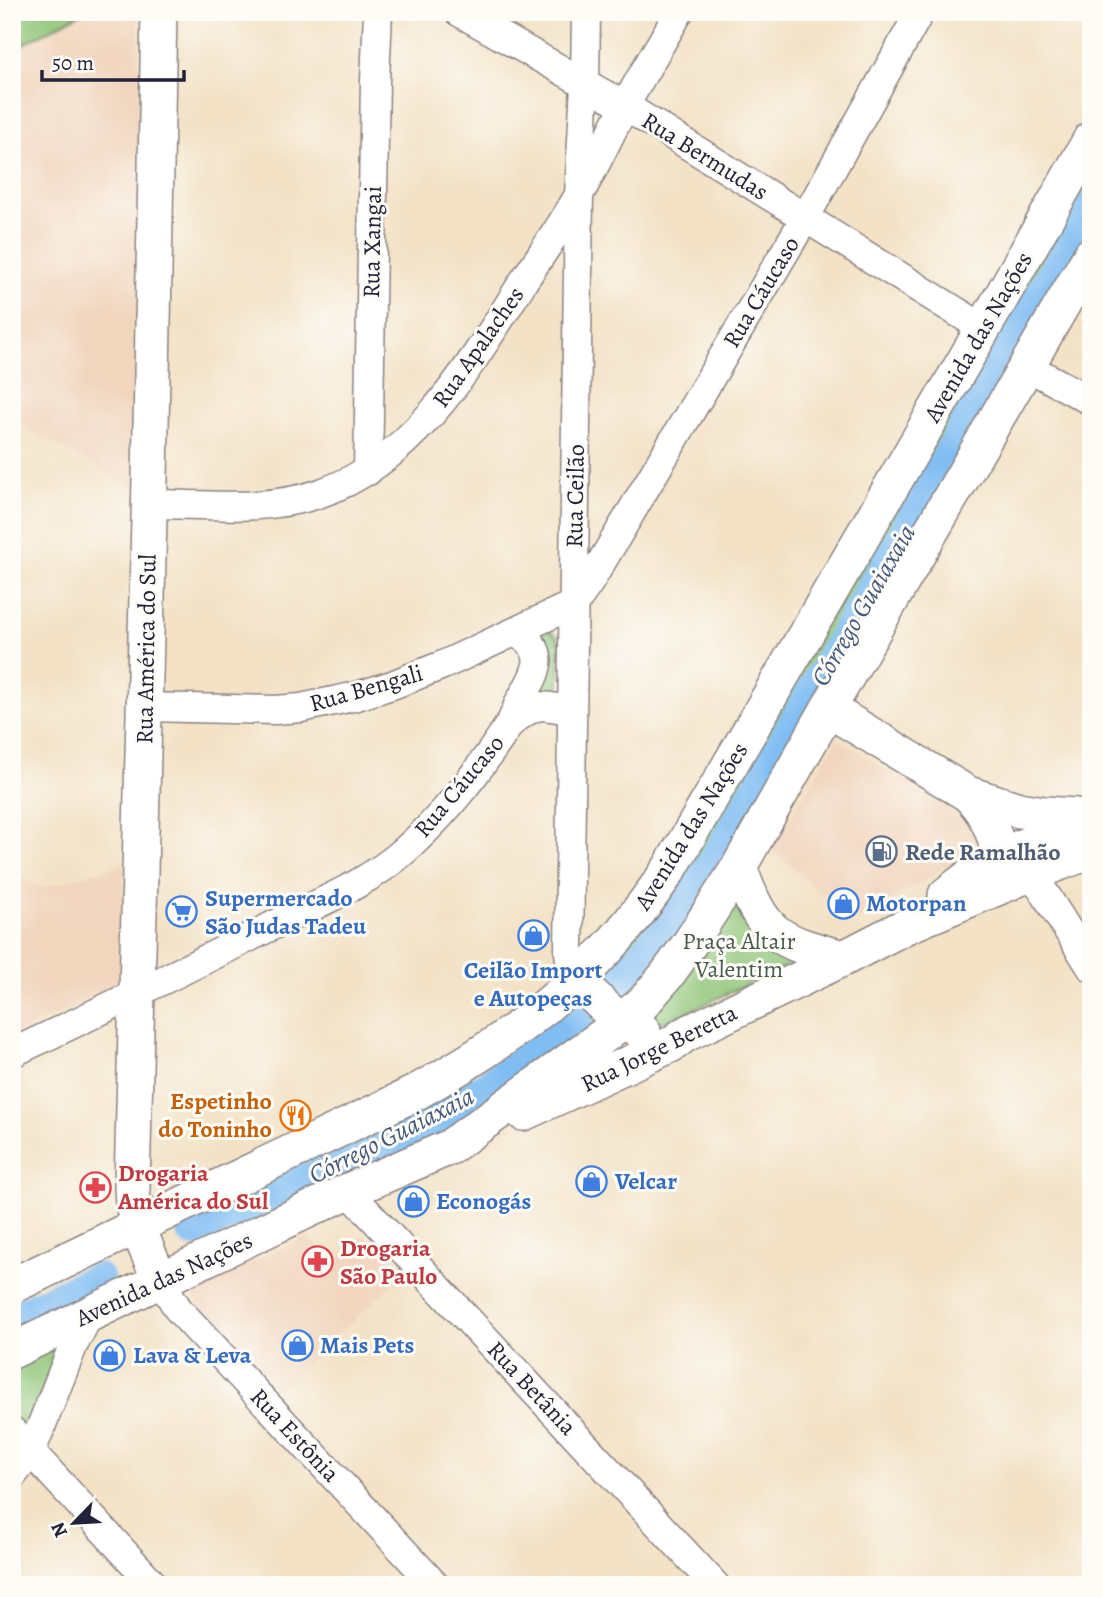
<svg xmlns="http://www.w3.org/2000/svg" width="1103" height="1597" font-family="Alegreya,serif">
<defs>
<pattern id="grass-dots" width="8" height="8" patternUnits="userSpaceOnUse" patternTransform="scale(1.75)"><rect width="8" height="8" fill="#8ec476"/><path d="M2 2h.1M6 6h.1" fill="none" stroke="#7aa867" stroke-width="1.8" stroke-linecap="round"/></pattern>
</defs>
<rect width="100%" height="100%" fill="#fdfcf7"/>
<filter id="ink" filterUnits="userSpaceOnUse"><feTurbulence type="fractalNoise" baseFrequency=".0143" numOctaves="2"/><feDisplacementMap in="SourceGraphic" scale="14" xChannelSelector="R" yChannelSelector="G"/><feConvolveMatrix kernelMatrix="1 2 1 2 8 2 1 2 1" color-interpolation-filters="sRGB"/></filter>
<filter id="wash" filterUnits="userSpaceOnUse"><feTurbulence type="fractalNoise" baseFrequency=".00686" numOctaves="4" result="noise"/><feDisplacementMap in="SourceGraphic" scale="28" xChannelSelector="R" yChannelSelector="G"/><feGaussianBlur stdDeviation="1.57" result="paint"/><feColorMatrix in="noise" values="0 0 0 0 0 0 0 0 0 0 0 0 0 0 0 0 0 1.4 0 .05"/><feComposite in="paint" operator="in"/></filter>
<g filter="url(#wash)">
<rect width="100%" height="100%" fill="#f3e2c6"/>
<path fill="#f1d5bd" d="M 83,12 L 138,12 L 140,116 L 135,489 L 12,420 L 12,50 Z
M 837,739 L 959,812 L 968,818 L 977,834 L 976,843 L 973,851 L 854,922 L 771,850 Z
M 126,863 L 123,977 L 119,983 L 12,1036 L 12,873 L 43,888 Z
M 365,1235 L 402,1275 L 277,1390 L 194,1299 L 195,1291 L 197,1288 L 308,1236 L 334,1264 Z"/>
<path fill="url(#grass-dots)" stroke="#587358" stroke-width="2" d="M 1091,166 L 1091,194 L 1023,312 L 1011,305 Z
M 1007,312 L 1019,320 L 720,841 C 690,890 655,934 616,976 L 614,964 Z
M 546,629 C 553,632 557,635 560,642 L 559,687 C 554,697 547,698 536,699 L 534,631 Z"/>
<path fill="#8ec476" stroke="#587358" stroke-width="2" d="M 12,12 L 83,12 L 12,50 Z
M 738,900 L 807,957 L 668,1021 L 658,1022 L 649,1016 Z
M 59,1347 L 28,1427 L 21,1426 L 12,1417 L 12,1365 Z"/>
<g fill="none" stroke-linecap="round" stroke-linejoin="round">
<path stroke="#80bdf3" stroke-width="35" d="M 615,987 C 657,943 694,896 726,844 L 1091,209
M 193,1230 L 329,1170 L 457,1107 L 486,1088 L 579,1022
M 12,1320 L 97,1280"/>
</g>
</g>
<g filter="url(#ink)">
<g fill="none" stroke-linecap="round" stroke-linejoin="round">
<defs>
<path id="minor" d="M 459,12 L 625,106 L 983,328
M 1026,366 L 1091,401
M 368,471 L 375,81 L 378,12
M 150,504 C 205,504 264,512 318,494 C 414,463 472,363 523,282 C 542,253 563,224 580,193 C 596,165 609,136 624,108 C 641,76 661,44 679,12
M 145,707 L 275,710 L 301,708 L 357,696 L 392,685 L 443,665 L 574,604 L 589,583 L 617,536 L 805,218 L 920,12
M 512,722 C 537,701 542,705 572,711
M 1032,873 L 1091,967
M 577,979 L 571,965 L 569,953 L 579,195 L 585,84 L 586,12
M 12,1053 C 99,1012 184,970 270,927 C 315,904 366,885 404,851 C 445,815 479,771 509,725 C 514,718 516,709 520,701 C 536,673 552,651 514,632
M 348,1191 L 715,1585
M 161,1281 L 178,1309 L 435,1585
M 12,1431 L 154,1585
M 12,1476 L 31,1452 L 73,1346 L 89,1315"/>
<path id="major" d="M 159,12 L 150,479 L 132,1187 C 133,1224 146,1248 161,1281
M 828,709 L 968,794 L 1019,810 L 1045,814 L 1091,817
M 968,794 C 976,802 983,811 988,821 C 996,836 1005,867 990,879
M 739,867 C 763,935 776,941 844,958
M 946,895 C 966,879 987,863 1010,852 C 1036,840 1062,832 1089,823
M 577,979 C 598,1001 613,1019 643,1031
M 523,1113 L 672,1044 L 684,1035 L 844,958 L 904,927 L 1032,873 L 1091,851
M 12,1286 L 411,1095 C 483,1056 552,1009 608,948 C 631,923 651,896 670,868 L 998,303 L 1091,139
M 12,1351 L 348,1191 L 450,1147 L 606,1034 L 643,1003 L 666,976 L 690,943 L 739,867 L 828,709 L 1091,255"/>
</defs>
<use href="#minor" stroke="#8a8280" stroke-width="31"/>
<use href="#major" stroke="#8a8280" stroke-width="38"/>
<use href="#minor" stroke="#fff" stroke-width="28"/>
<use href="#major" stroke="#fff" stroke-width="35"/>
</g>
</g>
<defs>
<symbol id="fuel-ring" viewBox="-11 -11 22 22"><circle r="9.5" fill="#fdfcf7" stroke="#5c6f8a" stroke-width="1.5"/><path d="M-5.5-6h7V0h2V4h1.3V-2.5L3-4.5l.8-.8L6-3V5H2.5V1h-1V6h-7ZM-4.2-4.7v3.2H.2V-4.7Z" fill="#5c6f8a"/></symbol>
<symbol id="shop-ring" viewBox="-11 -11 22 22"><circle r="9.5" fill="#fdfcf7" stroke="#3f7fe0" stroke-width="1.5"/><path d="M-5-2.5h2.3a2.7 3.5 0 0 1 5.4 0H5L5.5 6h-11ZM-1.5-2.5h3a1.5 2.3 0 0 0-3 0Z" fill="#3f7fe0"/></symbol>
<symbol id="supermarket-ring" viewBox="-11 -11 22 22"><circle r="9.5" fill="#fdfcf7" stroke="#3f7fe0" stroke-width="1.5"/><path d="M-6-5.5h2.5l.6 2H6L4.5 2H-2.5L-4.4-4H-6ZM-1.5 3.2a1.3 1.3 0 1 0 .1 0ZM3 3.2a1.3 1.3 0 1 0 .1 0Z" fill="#3f7fe0"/></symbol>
<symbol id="restaurant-ring" viewBox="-11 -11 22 22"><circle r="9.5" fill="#fdfcf7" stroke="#e8710a" stroke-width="1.5"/><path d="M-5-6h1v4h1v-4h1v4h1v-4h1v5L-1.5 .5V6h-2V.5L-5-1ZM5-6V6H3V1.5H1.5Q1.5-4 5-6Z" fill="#e8710a"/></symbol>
<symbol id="pharmacy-ring" viewBox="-11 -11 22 22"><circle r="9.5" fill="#fdfcf7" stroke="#e0444e" stroke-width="1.5"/><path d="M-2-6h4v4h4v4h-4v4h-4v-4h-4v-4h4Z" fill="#e0444e"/></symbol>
</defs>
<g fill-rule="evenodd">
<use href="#fuel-ring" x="864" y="834" width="35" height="35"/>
<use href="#shop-ring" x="826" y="886" width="35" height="35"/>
<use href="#supermarket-ring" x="164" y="894" width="35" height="35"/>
<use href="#shop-ring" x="516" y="918" width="35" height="35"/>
<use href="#restaurant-ring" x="278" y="1098" width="35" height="35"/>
<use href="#shop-ring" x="574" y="1164" width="35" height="35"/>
<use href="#pharmacy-ring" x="78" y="1170" width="35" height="35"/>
<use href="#shop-ring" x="396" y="1184" width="35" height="35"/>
<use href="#pharmacy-ring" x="300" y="1244" width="35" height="35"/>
<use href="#shop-ring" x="280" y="1328" width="35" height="35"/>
<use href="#shop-ring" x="92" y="1338" width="35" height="35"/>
</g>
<g text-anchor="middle" stroke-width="6" stroke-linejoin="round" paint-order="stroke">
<g font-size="24" fill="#22223b" stroke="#fdfcf7">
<text transform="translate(705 156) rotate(32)" y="8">Rua Bermudas</text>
<text transform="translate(372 242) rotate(-89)" y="8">Rua Xangai</text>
<text transform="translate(761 292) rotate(-59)" y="8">Rua Cáucaso</text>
<text transform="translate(978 337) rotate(-60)" y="8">Avenida das Nações</text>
<text transform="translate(478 347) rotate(-55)" y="8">Rua Apalaches</text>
<text transform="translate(575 496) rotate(-89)" y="8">Rua Ceilão</text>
<text transform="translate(146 649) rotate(-89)" y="8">Rua América do Sul</text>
<text transform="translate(366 688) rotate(-16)" y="8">Rua Bengali</text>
<text transform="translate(459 786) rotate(-50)" y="8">Rua Cáucaso</text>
<text transform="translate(691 826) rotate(-58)" y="8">Avenida das Nações</text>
<text transform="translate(659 1048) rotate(-26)" y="8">Rua Jorge Beretta</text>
<text transform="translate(164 1279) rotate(-25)" y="8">Avenida das Nações</text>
<text transform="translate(532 1388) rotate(47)" y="8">Rua Betânia</text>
<text transform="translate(295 1435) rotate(47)" y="8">Rua Estônia</text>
</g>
<g font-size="24" font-weight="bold" fill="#4e5e75" stroke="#fdfcf7" text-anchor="start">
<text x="905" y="860">Rede Ramalhão</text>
</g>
<g font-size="24" font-weight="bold" fill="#366cbe" stroke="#fdfcf7" text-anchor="start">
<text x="205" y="906">Supermercado<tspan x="205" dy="28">São Judas Tadeu</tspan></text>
<text x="866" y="911">Motorpan</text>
<text x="533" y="978" text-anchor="middle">Ceilão Import<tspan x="533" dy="28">e Autopeças</tspan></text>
<text x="615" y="1189">Velcar</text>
<text x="436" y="1209">Econogás</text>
<text x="320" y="1353">Mais Pets</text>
<text x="133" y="1363">Lava &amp; Leva</text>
</g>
<g font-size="24" fill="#485b50" stroke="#fdfcf7">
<text x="739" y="949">Praça Altair<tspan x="739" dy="28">Valentim</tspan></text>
</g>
<g font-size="24" font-weight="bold" fill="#c56008" stroke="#fdfcf7" text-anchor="end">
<text x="272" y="1109">Espetinho<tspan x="272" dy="28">do Toninho</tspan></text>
</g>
<g font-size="24" font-weight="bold" fill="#be3a42" stroke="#fdfcf7" text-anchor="start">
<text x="118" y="1181">Drogaria<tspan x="118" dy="28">América do Sul</tspan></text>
<text x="340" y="1256">Drogaria<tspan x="340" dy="28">São Paulo</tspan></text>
</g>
<g font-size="26" font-style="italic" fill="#43587b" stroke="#fdfcf7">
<text transform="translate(863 605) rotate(-60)" y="9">Córrego Guaiaxaia</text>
<text transform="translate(391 1135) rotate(-27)" y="9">Córrego Guaiaxaia</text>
</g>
</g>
<rect width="1103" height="1597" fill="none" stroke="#fdfcf7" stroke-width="42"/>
<g transform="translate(74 1523) rotate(245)" stroke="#fdfcf7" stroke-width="5" paint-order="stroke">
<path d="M0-5L12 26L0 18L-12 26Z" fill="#22223b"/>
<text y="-10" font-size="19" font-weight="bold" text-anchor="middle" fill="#22223b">N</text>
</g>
<path d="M42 70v10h142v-10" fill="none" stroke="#22223b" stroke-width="3.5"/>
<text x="52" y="70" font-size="21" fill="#22223b" stroke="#fdfcf7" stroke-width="5" paint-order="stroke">50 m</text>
</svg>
